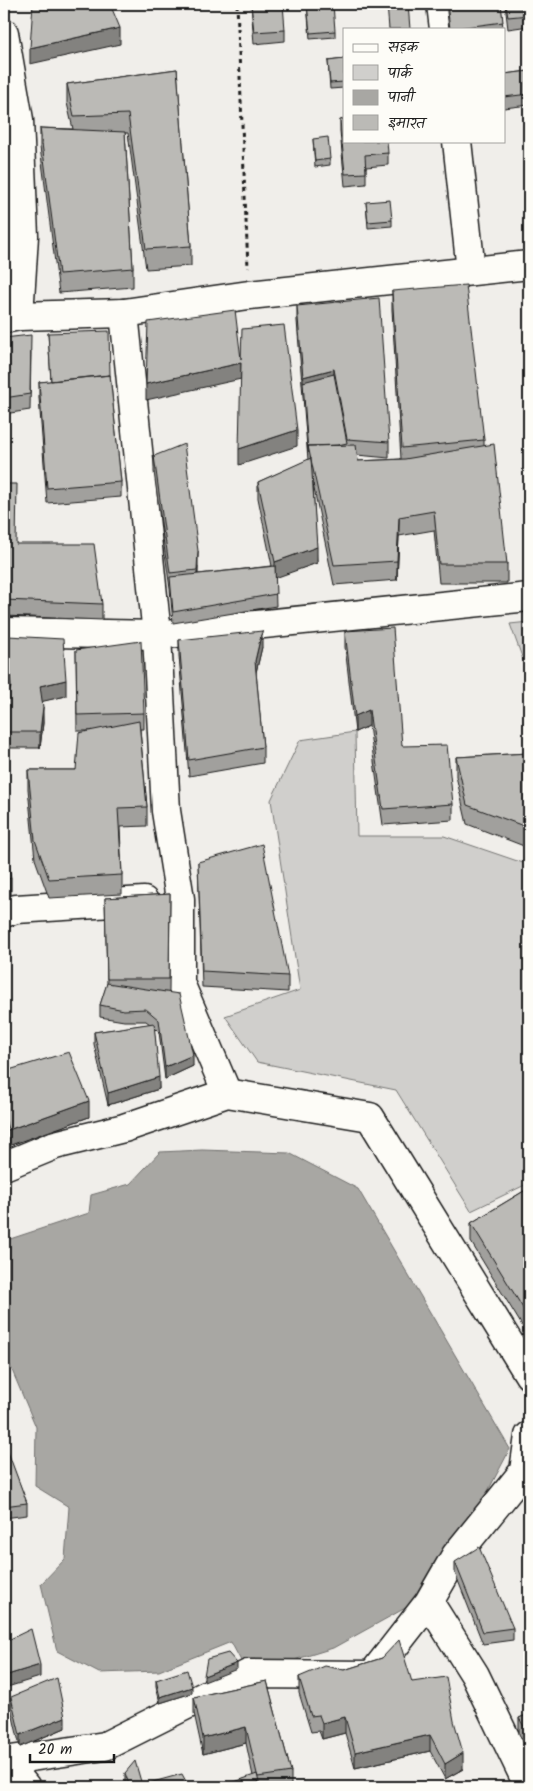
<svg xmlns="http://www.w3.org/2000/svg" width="533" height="1791" font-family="Kalam,'Playpen Sans Deva',sans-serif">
<rect width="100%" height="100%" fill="#f0eeea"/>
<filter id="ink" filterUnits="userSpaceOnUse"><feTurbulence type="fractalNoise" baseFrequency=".02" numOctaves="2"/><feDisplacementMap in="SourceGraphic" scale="10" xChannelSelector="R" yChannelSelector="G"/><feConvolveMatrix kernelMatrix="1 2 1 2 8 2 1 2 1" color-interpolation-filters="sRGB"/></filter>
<g filter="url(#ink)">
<path fill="#d0cfcc" stroke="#767674" d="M 529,622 L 529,676 L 510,624 Z
M 355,732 L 357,836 L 444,836 L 529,865 L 529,1183 L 471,1211 L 396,1090 L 257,1062 L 225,1016 L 300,990 L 271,800 L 300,740 Z"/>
<path fill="#a8a7a3" stroke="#706f6d" d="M 202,1150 L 289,1153 L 358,1189 L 510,1449 L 479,1508 L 435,1561 L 409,1606 L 333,1648 L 248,1674 L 231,1642 L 159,1671 L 99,1673 L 57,1651 L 41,1584 L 65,1559 L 69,1507 L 35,1486 L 36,1427 L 6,1356 L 4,1327 L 4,1241 L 89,1213 L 91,1195 L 130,1184 L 160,1152 Z"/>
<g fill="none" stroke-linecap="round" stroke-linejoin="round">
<defs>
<path id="minor" d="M 441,4 L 444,29
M 4,33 L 19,120 L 24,236 L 19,316
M 457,141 L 471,271
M 124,313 L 157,635 L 166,811 L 180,899 L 180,983 L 227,1093 L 370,1117 L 529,1375
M 4,632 L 157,635 L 529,597
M 4,913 L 16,909 L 144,901
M 4,1166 L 55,1145 L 124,1128 L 227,1093
M 429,1602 L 475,1675 L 529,1787
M 4,1761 L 105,1746 L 248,1674 L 372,1675 L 429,1602 L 456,1555 L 524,1471 L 529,1436"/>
<path id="primary" d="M 4,319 L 19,316 L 124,313 L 249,295 L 529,265
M 4,1760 L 26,1787"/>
</defs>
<use href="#minor" stroke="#1c1c1c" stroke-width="31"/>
<use href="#primary" stroke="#1c1c1c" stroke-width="31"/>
<path stroke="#1c1c1c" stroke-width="3" stroke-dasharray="4 4" stroke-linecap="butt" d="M 237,4 L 248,268"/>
<use href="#minor" stroke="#fdfcf7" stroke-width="28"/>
<use href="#primary" stroke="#fdfcf7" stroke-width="28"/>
</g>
<path fill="#a1a09d" stroke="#1c1c1c" d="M 251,4 L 285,30 L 285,41 L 254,44 Z
M 307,4 L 335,31 L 335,37 L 310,39 Z
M 447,4 L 501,4 L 503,29 L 449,29 L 447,12 Z
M 505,4 L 529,4 L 529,26 L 508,29 Z
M 344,59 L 344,88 L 330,89 L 328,61 Z
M 177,69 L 191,246 L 191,266 L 146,269 L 128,133 L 125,133 L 133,268 L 133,287 L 59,293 L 40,147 L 40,128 L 73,129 L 67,103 L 67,84 Z
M 529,71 L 529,105 L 504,108 L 504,74 Z
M 340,120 L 388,153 L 388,165 L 366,167 L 366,184 L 345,186 L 340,131 Z
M 313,139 L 330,159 L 330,165 L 315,167 Z
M 366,202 L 392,220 L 392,226 L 368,228 Z
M 392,291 L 484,440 L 484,445 L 507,564 L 507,583 L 439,583 L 434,530 L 399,536 L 397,580 L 334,585 L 313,484 L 317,563 L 275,577 L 276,606 L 173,623 L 170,589 L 154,472 L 154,456 L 198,567 L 198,574 L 272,566 L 258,498 L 258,482 L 308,460 L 297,321 L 297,306 L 389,442 L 389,458 L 357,455 L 358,461 L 401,459 L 392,310 Z
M 48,333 L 110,375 L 121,482 L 121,497 L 47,503 L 39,398 L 39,382 L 51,381 Z
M 4,338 L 31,351 L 30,410 L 4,414 Z
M 4,484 L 16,544 L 102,604 L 102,620 L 4,616 Z
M 345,631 L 402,746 L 453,804 L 453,820 L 383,825 L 369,726 L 355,732 L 345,647 Z
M 8,636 L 66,696 L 42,701 L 43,723 L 40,748 L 4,748 L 4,704 L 10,689 L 9,672 L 4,673 L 4,646 L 8,646 Z
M 179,640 L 262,647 L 256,672 L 263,747 L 263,763 L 189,776 L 179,656 Z
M 76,650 L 144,713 L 144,729 L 140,729 L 147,807 L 147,826 L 120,827 L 122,875 L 122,894 L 49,898 L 35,859 L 28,789 L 28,770 L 76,770 L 92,731 L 77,731 Z
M 529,753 L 529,848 L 467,824 L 456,776 L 456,757 Z
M 198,862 L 288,976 L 288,992 L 202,987 Z
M 170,894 L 169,992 L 193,1066 L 165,1079 L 159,1032 L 154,1027 L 159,1089 L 108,1105 L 94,1044 L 94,1032 L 150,1024 L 146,1021 L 124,1021 L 100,1017 L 100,1005 L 107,984 L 105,898 Z
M 4,1061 L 9,1070 L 89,1117 L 8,1146 L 4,1130 Z
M 529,1188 L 529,1337 L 471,1242 L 471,1223 Z
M 4,1444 L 27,1503 L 27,1515 L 4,1518 Z
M 455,1562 L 513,1628 L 513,1640 L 483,1644 L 455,1573 Z
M 382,1658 L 412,1682 L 463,1769 L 445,1779 L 430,1751 L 355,1768 L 345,1733 L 322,1739 L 319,1731 L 311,1732 L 299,1693 L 299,1677 L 344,1670 Z
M 156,1680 L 192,1693 L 160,1703 L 156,1686 Z
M 267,1681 L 291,1772 L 291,1787 L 211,1787 L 226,1785 L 253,1776 L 246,1743 L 203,1754 L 194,1713 L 194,1697 Z
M 11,1697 L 65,1728 L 20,1747 L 11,1708 Z
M 529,1714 L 529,1751 L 519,1734 L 519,1718 Z
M 125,1773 L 142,1785 L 189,1787 L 125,1787 Z"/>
<path fill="#83827f" stroke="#1c1c1c" d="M 120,28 L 120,44 L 30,64 L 30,48 Z
M 241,363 L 241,379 L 146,400 L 146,384 Z
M 334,369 L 334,385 L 303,382 L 303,377 Z
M 297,430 L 297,446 L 239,465 L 239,449 Z
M 399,517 L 399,536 L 397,580 L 397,561 Z
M 317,547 L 317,563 L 275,578 L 275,562 Z
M 198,551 L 198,567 L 197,586 L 197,570 Z
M 262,631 L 262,647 L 255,677 L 255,661 Z
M 66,680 L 66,696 L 40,702 L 40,686 Z
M 43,707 L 43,723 L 40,748 L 40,732 Z
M 369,710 L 369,726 L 355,732 L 355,716 Z
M 11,878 L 11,894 L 4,896 L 4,880 Z
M 193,1055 L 193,1066 L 165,1079 L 165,1067 Z
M 159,1077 L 159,1089 L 108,1105 L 108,1093 Z
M 89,1101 L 89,1117 L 8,1146 L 8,1130 Z
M 237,1663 L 237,1669 L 204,1682 L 204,1676 Z
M 40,1665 L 40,1677 L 4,1688 L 4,1676 Z
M 192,1687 L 192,1693 L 160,1703 L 160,1697 Z
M 65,1717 L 65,1728 L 20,1747 L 20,1735 Z
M 345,1717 L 345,1733 L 322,1739 L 322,1723 Z
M 246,1727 L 246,1743 L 203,1754 L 203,1738 Z
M 430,1735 L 430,1751 L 355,1768 L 355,1752 Z
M 463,1753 L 463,1769 L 445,1779 L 445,1764 Z"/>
<path fill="#bbbab6" stroke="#1c1c1c" d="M 33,4 L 110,4 L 120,28 L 30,48 Z
M 251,4 L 283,4 L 285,30 L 254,32 Z
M 307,4 L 333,4 L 335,31 L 310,33 Z
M 387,4 L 408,4 L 410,29 L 389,29 Z
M 447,4 L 501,4 L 503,22 L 450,29 Z
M 506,4 L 529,4 L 529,15 L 508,17 Z
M 344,59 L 344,82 L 330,83 L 328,61 Z
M 177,69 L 191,246 L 146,249 L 128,114 L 74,116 L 67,84 Z
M 529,71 L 529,94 L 504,97 L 504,74 Z
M 344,119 L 344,141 L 387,141 L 388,153 L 365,155 L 366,173 L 345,174 L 340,120 Z
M 40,128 L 125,132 L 133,268 L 59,274 Z
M 328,137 L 330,159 L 315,161 L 313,139 Z
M 390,200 L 392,220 L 368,222 L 366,202 Z
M 466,285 L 484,440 L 402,448 L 392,291 Z
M 379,298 L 389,442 L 347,439 L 334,369 L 303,377 L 297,306 Z
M 235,310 L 241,359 L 242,329 L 284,325 L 297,430 L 239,449 L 241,363 L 146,384 L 148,322 Z
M 109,331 L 110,375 L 51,381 L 48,333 Z
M 31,335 L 30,394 L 4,398 L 4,338 Z
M 334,374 L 347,443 L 338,445 L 308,446 L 308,453 L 303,382 Z
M 110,375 L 121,482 L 47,488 L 39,382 Z
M 184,444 L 198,551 L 197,570 L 170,573 L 154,456 Z
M 494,444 L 507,564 L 439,564 L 434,511 L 399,517 L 397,561 L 334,565 L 308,446 L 356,445 L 358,461 L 405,459 Z
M 311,458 L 317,547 L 275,562 L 258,482 Z
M 4,484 L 17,484 L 16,544 L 94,544 L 102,604 L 4,600 Z
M 275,566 L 276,594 L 173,612 L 170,577 Z
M 393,628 L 402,746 L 447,745 L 453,804 L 383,809 L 369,710 L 355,716 L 345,631 Z
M 262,631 L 255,661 L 263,747 L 189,760 L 179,640 Z
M 8,636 L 63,639 L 66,680 L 40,686 L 43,707 L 40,732 L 4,732 L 4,704 L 11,687 Z
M 141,641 L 144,713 L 77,715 L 76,650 Z
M 4,646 L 8,646 L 10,666 L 4,667 Z
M 139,721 L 147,807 L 118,808 L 122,875 L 49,879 L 35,840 L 28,770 L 76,770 L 79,733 Z
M 529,753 L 529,828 L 467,805 L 456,757 Z
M 4,837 L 11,878 L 4,880 Z
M 262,844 L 288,976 L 202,971 L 198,862 Z
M 170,894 L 169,979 L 107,979 L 105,898 Z
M 107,983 L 179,994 L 193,1055 L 165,1067 L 159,1020 L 146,1009 L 124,1010 L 100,1005 Z
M 154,1023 L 159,1077 L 108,1093 L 94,1032 Z
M 69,1052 L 89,1101 L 8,1130 L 4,1114 L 4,1061 L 9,1070 Z
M 529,1188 L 529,1318 L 471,1223 Z
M 4,1444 L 5,1444 L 27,1503 L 4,1506 Z
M 479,1547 L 513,1628 L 483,1632 L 455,1562 Z
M 31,1629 L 40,1665 L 4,1676 L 4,1642 Z
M 399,1640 L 412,1682 L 446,1677 L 454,1721 L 463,1753 L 445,1764 L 430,1735 L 355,1752 L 345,1717 L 322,1723 L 319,1715 L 311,1716 L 299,1677 L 325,1666 L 344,1670 L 382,1658 Z
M 228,1653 L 237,1663 L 204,1676 L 207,1659 Z
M 187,1670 L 192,1687 L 160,1697 L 156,1680 Z
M 57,1678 L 65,1717 L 20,1735 L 11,1697 Z
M 267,1681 L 291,1772 L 258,1777 L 257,1774 L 246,1727 L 203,1738 L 194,1697 Z
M 529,1714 L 529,1735 L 519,1718 Z
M 135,1761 L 142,1785 L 182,1774 L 189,1787 L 130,1787 L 125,1773 Z
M 257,1774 L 260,1787 L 211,1787 L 226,1785 Z"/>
</g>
<rect width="533" height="1791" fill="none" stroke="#fdfcf7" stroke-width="20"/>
<rect x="10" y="10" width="513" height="1771" fill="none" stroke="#1c1c1c" stroke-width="2" filter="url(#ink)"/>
<rect x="343" y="28" width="162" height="115" fill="#fdfcf7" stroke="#a3a29f"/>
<rect x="353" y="44" width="25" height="8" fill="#fdfcf7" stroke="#a3a29f"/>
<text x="388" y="52" font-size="15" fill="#1c1c1c">सड़क</text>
<rect x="353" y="65" width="25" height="15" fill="#d0cfcc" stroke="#a3a29f"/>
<text x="388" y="78" font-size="15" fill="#1c1c1c">पार्क</text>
<rect x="353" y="90" width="25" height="15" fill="#a8a7a3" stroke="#a3a29f"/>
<text x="388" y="102" font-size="15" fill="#1c1c1c">पानी</text>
<rect x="353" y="115" width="25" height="15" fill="#bbbab6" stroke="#a3a29f"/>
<text x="388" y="128" font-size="15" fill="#1c1c1c">इमारत</text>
<path d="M30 1754v8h84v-8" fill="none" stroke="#1c1c1c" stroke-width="2.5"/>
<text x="38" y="1754" font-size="15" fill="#1c1c1c" stroke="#fdfcf7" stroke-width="4" paint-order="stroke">20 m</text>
</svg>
